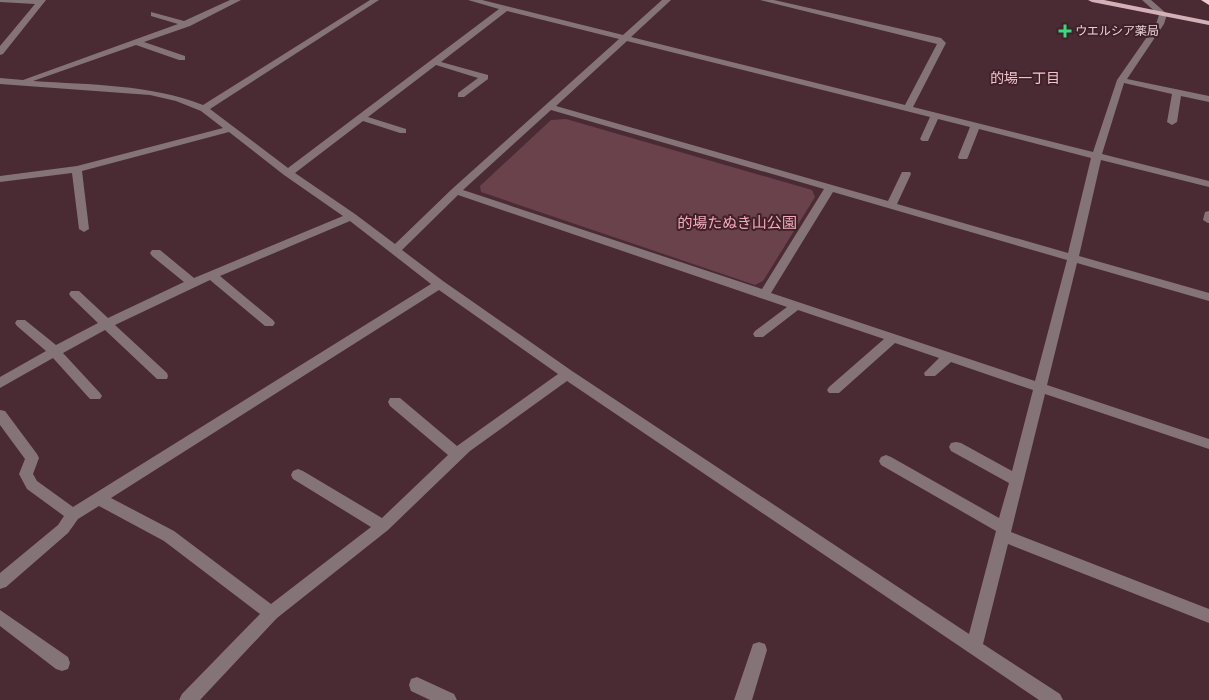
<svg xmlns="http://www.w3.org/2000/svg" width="1209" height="700" font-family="Jost,'Noto Sans JP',sans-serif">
<rect width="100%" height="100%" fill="#4b2b33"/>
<path fill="#69424c" d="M 566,119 L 812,190 L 815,197 L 763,281 L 755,285 L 481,192 L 480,186 L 551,120 Z"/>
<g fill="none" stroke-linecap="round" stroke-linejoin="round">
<path fill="#857477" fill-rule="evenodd" d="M 0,0 L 46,0 L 3,54 L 0,55 L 0,46 L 35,4 L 0,2 Z
M 230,0 L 241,0 L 190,26 L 144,42 L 185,56 L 185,60 L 179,60 L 136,45 L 33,81 C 91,85 149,84 203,105 L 370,0 L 379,0 L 210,109 L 288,168 L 499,9 L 468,0 L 482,0 L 623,35 L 662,0 L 671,0 L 631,37 L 905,105 L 937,44 L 760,0 L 774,0 L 941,38 L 946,43 L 913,107 L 1093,152 L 1117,80 L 1156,24 L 1159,15 L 1142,0 L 1151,0 L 1167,14 L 1164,24 L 1127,79 L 1209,96 L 1209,102 L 1181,96 L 1177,122 L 1172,125 L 1167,122 L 1172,94 L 1124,83 L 1102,154 L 1209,181 L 1209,187 L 1101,160 L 1079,256 L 1209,293 L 1209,301 L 1077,263 L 1047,385 L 1209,439 L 1209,449 L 1045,394 L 1011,532 L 1209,609 L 1209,623 L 1008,544 L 983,644 L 1060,694 L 1063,700 L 1039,700 L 567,381 L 470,451 L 388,530 L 277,618 L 200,700 L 179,700 L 182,694 L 260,614 L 164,541 L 99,506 L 78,519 L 68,533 L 6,587 L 0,589 L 0,573 L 58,525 L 64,516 L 27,489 L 19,474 L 25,459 L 0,425 L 0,410 L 5,411 L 37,454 L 39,458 L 33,474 L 37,481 L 73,507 L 431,284 L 350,221 L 220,276 L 273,320 L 275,323 L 273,326 L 265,326 L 210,280 L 115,325 L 167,373 L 168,376 L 167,379 L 157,379 L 105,330 L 63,353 L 100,393 L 102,396 L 100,399 L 90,399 L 53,358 L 0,388 L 0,377 L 46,351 L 17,326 L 15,323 L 17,320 L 25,320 L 56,345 L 98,323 L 71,297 L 69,294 L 71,291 L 79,291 L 108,318 L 184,282 L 152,256 L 150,253 L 152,250 L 160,250 L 194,278 L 343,216 L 284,175 L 229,132 L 82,171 L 89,229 L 84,232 L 79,229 L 72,173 L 0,182 L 0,176 L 77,166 L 223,128 L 201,111 L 176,101 L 150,95 L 0,84 L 0,78 L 23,80 L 178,24 L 151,16 L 151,12 L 184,21 ZM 507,11 L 619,39 L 452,189 L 395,244 L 355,214 L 295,173 L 363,121 L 400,133 L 406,133 L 406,129 L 368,117 L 436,65 L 478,78 L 458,93 L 458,97 L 464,97 L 488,79 L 488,75 L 441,62 ZM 627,41 L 930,117 L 920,139 L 922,141 L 928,141 L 938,119 L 970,127 L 958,157 L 959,159 L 967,159 L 968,157 L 979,129 L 1091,158 L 1068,253 L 897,204 L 911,174 L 910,172 L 902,172 L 888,201 L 556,106 ZM 551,110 L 824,189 L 762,289 L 463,190 ZM 833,192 L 1067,260 L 1035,381 L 771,293 ZM 458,195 L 787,307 L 755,331 L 753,334 L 755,337 L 763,337 L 798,310 L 884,339 L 829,387 L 827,390 L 829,393 L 839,393 L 895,343 L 939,358 L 924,373 L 925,376 L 935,376 L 951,362 L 1033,390 L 1012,471 L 961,443 L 956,442 L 951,443 L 949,447 L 951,451 L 1009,483 L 999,518 L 891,457 L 886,455 L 881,457 L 879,461 L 881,465 L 996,531 L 969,634 L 572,371 L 443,281 L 402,250 ZM 439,290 L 558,374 L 457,446 L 400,398 L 390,398 L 388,402 L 390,406 L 448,455 L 382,518 L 303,471 L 298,469 L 293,471 L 291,475 L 293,479 L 371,527 L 271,604 L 174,531 L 111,498 Z
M 1209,211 L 1209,223 L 1208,223 L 1203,220 L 1205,212 Z
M 0,610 L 68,657 L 70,663 L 68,669 L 62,671 L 56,669 L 0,626 Z
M 759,642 L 765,644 L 767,650 L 752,700 L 734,700 L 751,650 L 753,644 Z
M 417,677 L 454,694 L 457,700 L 430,700 L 411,691 L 409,685 L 411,679 Z"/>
<path fill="#d4b1b8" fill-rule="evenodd" d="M 1088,0 L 1104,0 L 1209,21 L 1209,25 L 1092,2 Z"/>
<path fill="#f3c9d2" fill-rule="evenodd" d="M 1201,0 L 1209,0 L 1209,5 Z"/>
</g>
<path fill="#38d87f" stroke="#402129" stroke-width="2" d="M1062.5 23.5h5v5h5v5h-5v5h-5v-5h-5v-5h5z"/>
<g text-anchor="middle" stroke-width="4" stroke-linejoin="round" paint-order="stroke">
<g font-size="12" fill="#e9d3d7" stroke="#402129" text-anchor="start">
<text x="1075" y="35">ウエルシア薬局</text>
</g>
<g font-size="14" fill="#efc4cd" stroke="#402129">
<text x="1025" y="83">的場一丁目</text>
</g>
<g font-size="15" fill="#f6a9bb" stroke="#402129">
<text x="737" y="228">的場たぬき山公園</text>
</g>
</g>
</svg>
